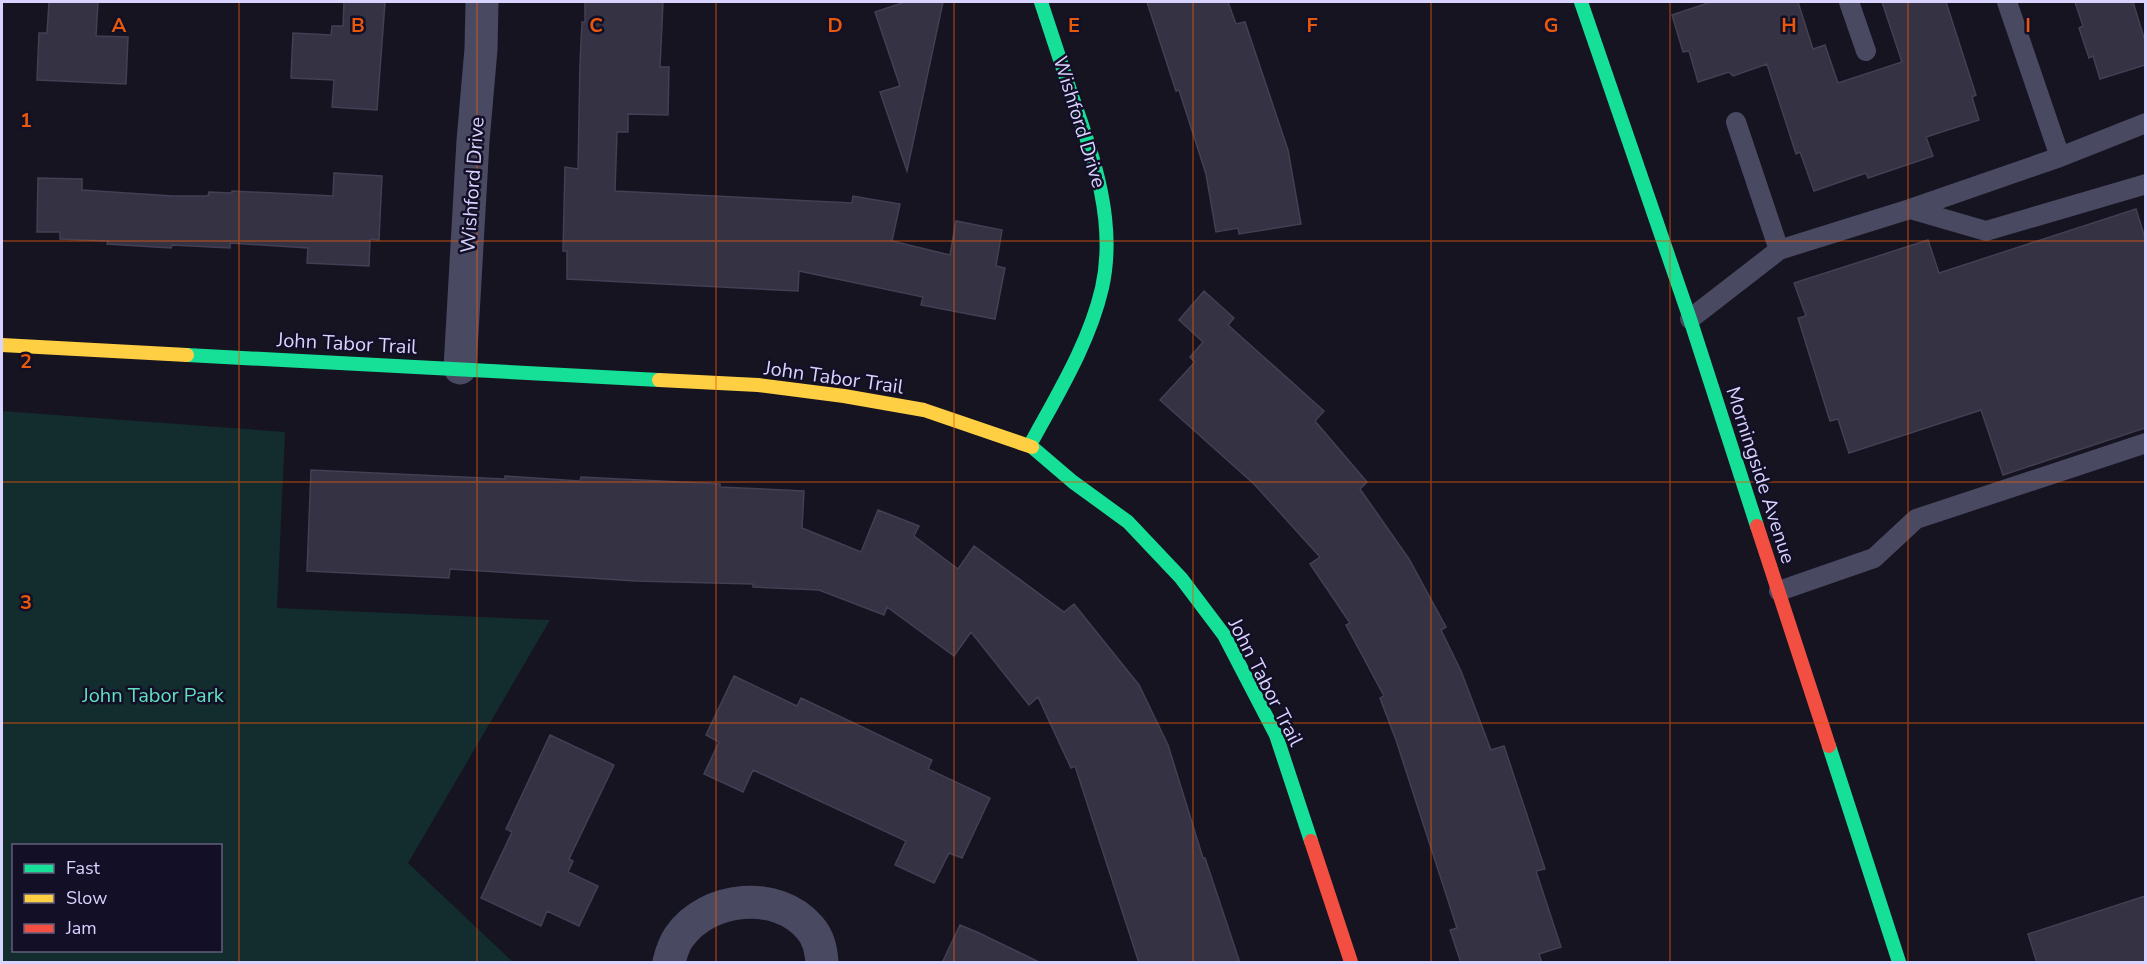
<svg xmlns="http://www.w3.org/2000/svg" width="2147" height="964" font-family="'Nunito Sans',sans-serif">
<rect width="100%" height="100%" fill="#161421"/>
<path fill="#132c2d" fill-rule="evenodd" d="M 2,411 L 285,432 L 277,608 L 550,620 L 408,863 L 513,962 L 2,962 ZM 14,846 L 220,846 L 220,950 L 14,950 Z"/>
<path fill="#343243" stroke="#433f54" stroke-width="1.5" d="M 49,2 L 98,2 L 96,36 L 128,37 L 126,84 L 37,80 L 39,33 L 47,33 Z
M 344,2 L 385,2 L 377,110 L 332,107 L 334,80 L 291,78 L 293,33 L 331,35 L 332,26 L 343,26 Z
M 585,2 L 663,2 L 660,67 L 669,67 L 668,115 L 628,114 L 628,132 L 617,132 L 615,191 L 852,203 L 853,196 L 900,204 L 892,241 L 950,255 L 956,221 L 1002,230 L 996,266 L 1005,268 L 995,319 L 921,305 L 923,297 L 799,271 L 798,291 L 567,279 L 567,251 L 563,251 L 565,167 L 578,169 L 580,64 L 582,22 L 585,22 Z
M 905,2 L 943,2 L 907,171 L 880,92 L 900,86 L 875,12 Z
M 1147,2 L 1228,2 L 1236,24 L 1245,22 L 1288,150 L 1301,224 L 1239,234 L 1238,228 L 1216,232 L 1206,174 L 1179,90 L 1176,91 Z
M 1711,2 L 1798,2 L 1813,49 L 1825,45 L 1838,83 L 1902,62 L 1882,2 L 1946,2 L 1976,95 L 1972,97 L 1979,120 L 1926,137 L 1933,156 L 1868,178 L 1866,173 L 1814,191 L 1800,152 L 1796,154 L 1767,64 L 1733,76 L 1729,72 L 1698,82 L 1689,51 L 1683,52 L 1672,15 Z
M 2075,2 L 2133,2 L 2145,41 L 2145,65 L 2100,79 L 2093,56 L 2089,58 L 2079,28 L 2083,26 Z
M 334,173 L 382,176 L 379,240 L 370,239 L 369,266 L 307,263 L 308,248 L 230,243 L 230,248 L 172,245 L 171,248 L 107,244 L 108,241 L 60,239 L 60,232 L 37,232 L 38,178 L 82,179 L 82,190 L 172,196 L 208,196 L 209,192 L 232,193 L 232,191 L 333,196 Z
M 2136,209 L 2145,238 L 2145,428 L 2003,475 L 1981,410 L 1849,453 L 1838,419 L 1830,421 L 1798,318 L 1806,316 L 1794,283 L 1928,240 L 1939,273 Z
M 1204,291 L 1234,318 L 1228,325 L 1324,411 L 1315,421 L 1367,482 L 1360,489 L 1409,559 L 1446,627 L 1441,630 L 1461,671 L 1491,750 L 1504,746 L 1545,869 L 1536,871 L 1561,947 L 1539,954 L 1542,963 L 1461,963 L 1450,930 L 1457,928 L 1396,740 L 1380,698 L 1384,696 L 1346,625 L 1350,623 L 1310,564 L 1320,557 L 1254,484 L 1160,400 L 1195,362 L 1190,357 L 1203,342 L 1179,320 Z
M 311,470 L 505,479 L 505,476 L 580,481 L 581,477 L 720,484 L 720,487 L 804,491 L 802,528 L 861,552 L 878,510 L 919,526 L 914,536 L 958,569 L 974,546 L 1064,612 L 1074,604 L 1139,685 L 1168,745 L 1203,858 L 1205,858 L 1240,963 L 1139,963 L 1075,766 L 1071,768 L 1038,697 L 1029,705 L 971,632 L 954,656 L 887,607 L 884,615 L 819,590 L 753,587 L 753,584 L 636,581 L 450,569 L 449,578 L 307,571 Z
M 734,676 L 797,706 L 801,698 L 932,760 L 928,769 L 990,798 L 962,858 L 949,853 L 934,883 L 895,865 L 906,841 L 753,770 L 743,792 L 704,774 L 719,742 L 706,735 Z
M 550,735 L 614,765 L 569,859 L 573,861 L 568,872 L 598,886 L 579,926 L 547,911 L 541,926 L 481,898 L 512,832 L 506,829 Z
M 2145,896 L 2145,963 L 2037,963 L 2028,934 Z
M 960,925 L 977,932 L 1041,963 L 942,963 Z"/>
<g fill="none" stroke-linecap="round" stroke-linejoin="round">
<path stroke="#4a4962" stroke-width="20" d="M 1849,2 L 1866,51
M 2007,2 L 2060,157
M 1736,122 L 1779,250
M 1910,209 L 1986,231 L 2146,184
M 1690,319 L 1779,250 L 1910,209 L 2060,157 L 2146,123
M 1779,591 L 1874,558 L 1916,519 L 2146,443"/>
<path stroke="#4a4962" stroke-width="33" d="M 460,368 L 473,141 L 481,49 L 482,2
M 669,962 C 671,954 674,944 679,937 C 707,896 778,889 810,928 C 819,938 821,950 822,962"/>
<path stroke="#16e098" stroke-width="14" d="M 1581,2 L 1690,319 L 1757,526
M 187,355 L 659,380
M 1030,445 C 1057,395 1089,344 1102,288 C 1117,221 1093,156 1071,93 C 1061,63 1051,32 1041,2
M 1032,447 L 1073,482 L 1128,522 L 1181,578 L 1224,635 L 1276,735 L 1311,841
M 1829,746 L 1899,962"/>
<path stroke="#ffcf43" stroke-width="14" d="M 2,345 L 187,355
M 659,380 L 758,385 L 844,396 L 924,410 L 1032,447"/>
<path stroke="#f24e42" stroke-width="14" d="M 1757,526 L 1829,746
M 1311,841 L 1351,962"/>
</g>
<path fill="none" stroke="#e8590c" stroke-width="1.5" stroke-opacity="0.55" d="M 239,2 L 239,962M 477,2 L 477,962M 716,2 L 716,962M 954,2 L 954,962M 1193,2 L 1193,962M 1431,2 L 1431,962M 1670,2 L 1670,962M 1908,2 L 1908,962M 2,241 L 2146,241M 2,482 L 2146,482M 2,723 L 2146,723"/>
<g text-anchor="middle" stroke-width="5" stroke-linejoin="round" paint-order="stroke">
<g font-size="20" fill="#d9d4ff" stroke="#130f26">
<text transform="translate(1080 122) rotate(73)" y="7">Wishford Drive</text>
<text transform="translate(472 185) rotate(-86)" y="7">Wishford Drive</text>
<text transform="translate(347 343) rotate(3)" y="7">John Tabor Trail</text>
<text transform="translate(834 377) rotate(8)" y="7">John Tabor Trail</text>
<text transform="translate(1761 475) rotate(72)" y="7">Morningside Avenue</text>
<text transform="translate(1266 682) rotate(63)" y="7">John Tabor Trail</text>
</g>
<g font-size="20" fill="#5fe0c0" stroke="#130f26">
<text x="153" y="702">John Tabor Park</text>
</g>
</g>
<g font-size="20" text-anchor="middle" font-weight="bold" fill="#e8590c" stroke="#130f26" stroke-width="5" stroke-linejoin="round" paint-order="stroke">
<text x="119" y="32">A</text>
<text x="358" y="32">B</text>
<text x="596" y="32">C</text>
<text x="835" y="32">D</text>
<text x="1074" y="32">E</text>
<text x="1312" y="32">F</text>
<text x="1551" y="32">G</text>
<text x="1789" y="32">H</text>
<text x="2028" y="32">I</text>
<text x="26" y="127">1</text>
<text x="26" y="368">2</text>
<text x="26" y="609">3</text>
</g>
<rect width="2147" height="964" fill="none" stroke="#d9d4ff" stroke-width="6"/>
<rect x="12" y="844" width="210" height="108" fill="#130f26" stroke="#625e7d" stroke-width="1.5"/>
<rect x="24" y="864" width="30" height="9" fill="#16e098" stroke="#625e7d" stroke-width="1.5"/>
<text x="66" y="874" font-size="18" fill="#d9d4ff">Fast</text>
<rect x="24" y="894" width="30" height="9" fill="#ffcf43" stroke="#625e7d" stroke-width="1.5"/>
<text x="66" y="904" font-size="18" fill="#d9d4ff">Slow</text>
<rect x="24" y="924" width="30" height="9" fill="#f24e42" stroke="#625e7d" stroke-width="1.5"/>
<text x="66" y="934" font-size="18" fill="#d9d4ff">Jam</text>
</svg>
